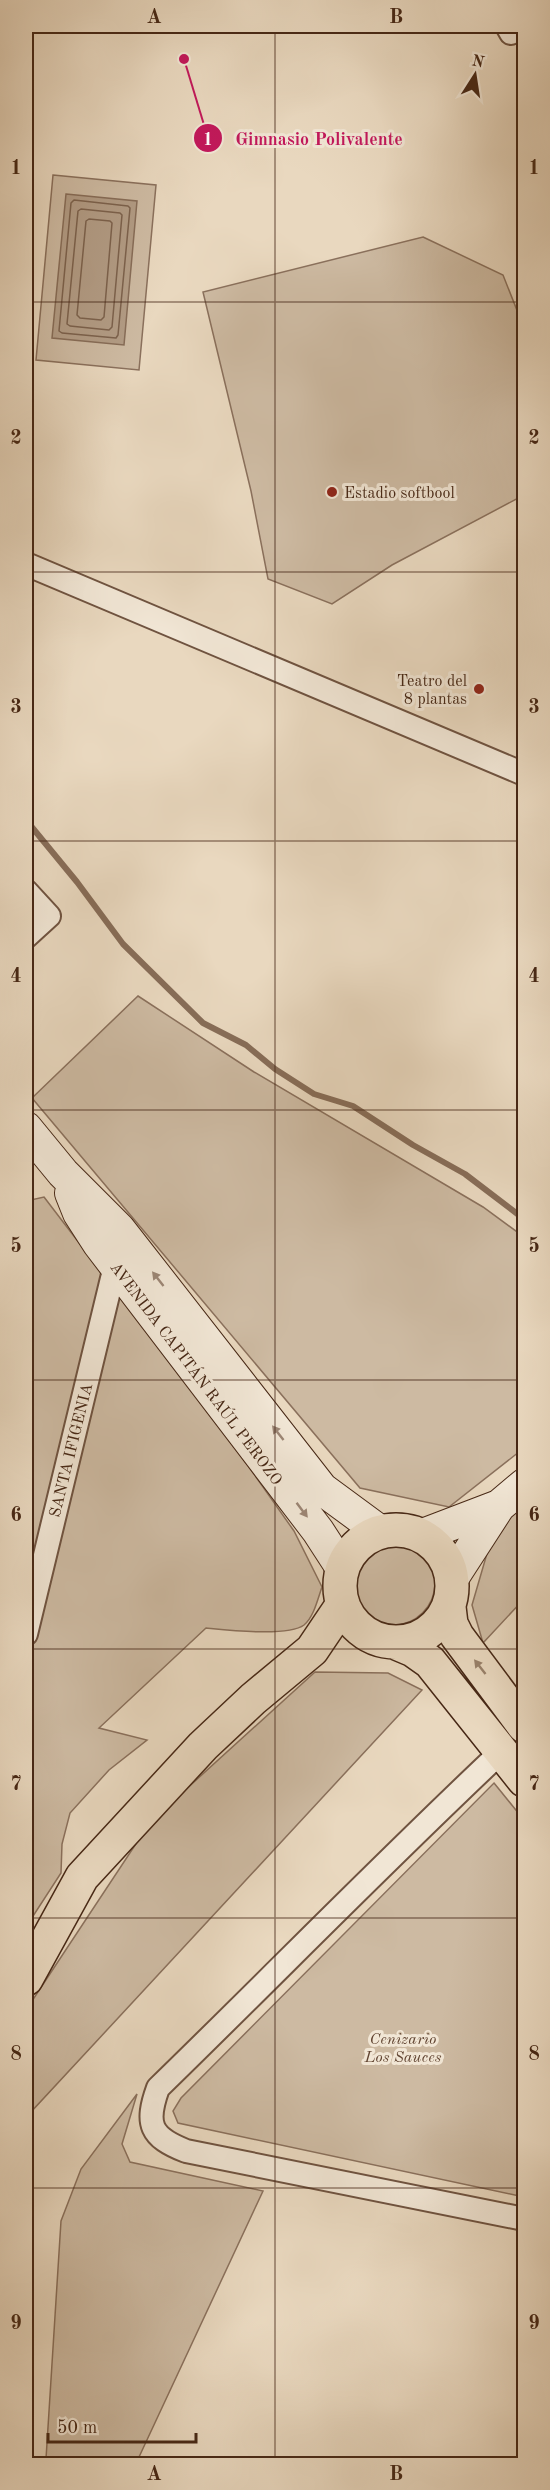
<svg xmlns="http://www.w3.org/2000/svg" width="550" height="2490" font-family="'Old Standard TT',serif">
<rect width="100%" height="100%" fill="#e9d8bf"/>
<filter id="stains"><feTurbulence type="fractalNoise" baseFrequency=".00333" numOctaves="4"/><feColorMatrix values="0 0 0 0 .2 0 0 0 0 .09 0 0 0 0 .02 0 0 0 .5 -.17"/></filter>
<radialGradient id="worn" r=".72"><stop offset=".6" stop-color="#630" stop-opacity="0"/><stop offset="1" stop-color="#630" stop-opacity=".3"/></radialGradient>
<path fill="#cdbaa2" stroke="#8a705c" stroke-width="1.5" d="M 53,175 L 156,185 L 139,370 L 36,360 Z
M 423,237 L 503,275 L 524,328 L 524,495 L 392,565 L 332,604 L 268,579 L 251,491 L 203,292 Z
M 138,996 L 254,1072 L 483,1207 L 524,1237 L 524,1448 L 449,1507 L 360,1488 L 32,1098 Z
M 44,1197 L 232,1443 L 294,1531 L 322,1587 C 318,1598 314,1617 304,1625 C 288,1637 227,1630 206,1628 L 99,1728 L 147,1740 L 109,1770 L 70,1813 L 62,1844 L 61,1873 L 26,1927 L 26,1201 Z
M 524,1497 L 524,1599 L 483,1643 L 472,1605 L 488,1550 L 520,1501 Z
M351 1583a42 42 0 1 1 84 0a42 42 0 1 1-84 0Z
M 315,1672 L 388,1673 L 422,1690 L 31,2112 L 26,2130 L 26,2010 L 151,1821 Z
M 494,1783 L 524,1820 L 524,2197 L 178,2123 L 173,2111 L 181,2098 Z
M 137,2094 L 122,2144 L 130,2162 L 263,2191 L 139,2457 L 156,2464 L 26,2464 L 46,2459 L 61,2221 L 81,2169 Z"/>
<path fill="#b29c85" stroke="#876d58" stroke-width="1.5" d="M 66,194 L 137,201 L 124,345 L 52,338 Z"/>
<g fill="none" stroke-linecap="round" stroke-linejoin="round">
<path stroke="#7c624d" stroke-width="1.5" d="M 74,200 L 128,206 L 130,208 L 118,335 L 116,338 L 62,333 L 59,331 L 71,203 Z
M 81,209 L 120,213 L 122,215 L 112,327 L 109,330 L 70,326 L 67,324 L 78,211 Z
M 89,219 L 110,221 L 112,223 L 104,317 L 101,320 L 80,318 L 77,315 L 86,221 Z"/>
<path stroke="#876d58" stroke-width="6" d="M 26,820 L 77,882 L 123,944 L 203,1023 L 246,1045 L 275,1069 L 314,1094 L 353,1106 L 413,1145 L 465,1174 L 524,1219"/>
<defs>
<path id="street" d="M 507,26 L 511,33
M 26,564 L 524,774
M 26,891 L 49,916 L 26,937
M 26,1634 L 115,1266
M 502,1751 C 385,1861 273,1976 158,2088 C 145,2124 150,2137 186,2151 L 524,2219"/>
<path id="secondary" d="M 26,1128 L 63,1173 L 119,1229 L 322,1489 L 379,1531
M 71,1193 L 79,1213 L 99,1244 L 318,1531 L 342,1568
M 423,1535 L 499,1506
M 453,1577 L 499,1506 L 524,1485"/>
<path id="primary" d="M340 1586a56 56 0 1 1 112 0a56 56 0 1 1-112 0Z
M 449,1607 L 451,1624 L 457,1636 L 524,1726
M 394,1642 L 413,1650 L 430,1662 L 524,1780
M 26,1979 L 82,1877 L 203,1746 L 253,1699 L 312,1650 L 343,1604"/>
</defs>
<use href="#street" stroke="#6f5340" stroke-width="26"/>
<use href="#secondary" stroke="#462715" stroke-width="34"/>
<use href="#primary" stroke="#462715" stroke-width="36"/>
<use href="#street" stroke="#f1e6d5" stroke-width="22"/>
<use href="#secondary" stroke="#f1e6d5" stroke-width="32"/>
<use href="#primary" stroke="#e9d8bf" stroke-width="33"/>
</g>
<defs><path id="oneway-solid" d="M-6-.8H1V-3.2L6.5 0L1 3.2V.8H-6Z" transform="scale(1.5)"/></defs>
<g fill="#9c8675">
<use href="#oneway-solid" transform="translate(158 1279) rotate(-128)"/>
<use href="#oneway-solid" transform="translate(278 1433) rotate(-128)"/>
<use href="#oneway-solid" transform="translate(302 1510) rotate(53)"/>
</g>
<use fill="#98806a" href="#oneway-solid" transform="translate(480 1667) rotate(-128)"/>
<path fill="none" stroke="#462715" stroke-width="1.5" stroke-opacity="0.55" d="M 275,26 L 275,2464M 26,302 L 524,302M 26,572 L 524,572M 26,841 L 524,841M 26,1110 L 524,1110M 26,1380 L 524,1380M 26,1649 L 524,1649M 26,1918 L 524,1918M 26,2188 L 524,2188"/>
<g fill="#8f2418" stroke="#f1e6d5" stroke-width="2">
<circle cx="332" cy="492" r="6"/>
<circle cx="479" cy="689" r="6"/>
</g>
<g text-anchor="middle" stroke-width="6" stroke-linejoin="round" paint-order="stroke">
<g font-size="16" fill="#462715" stroke="#f1e6d5" text-anchor="start">
<text x="344" y="498">Estadio softbool</text>
<text x="467" y="686" text-anchor="end">Teatro del<tspan x="467" dy="18">8 plantas</tspan></text>
</g>
<g font-size="16" fill="#462715" stroke="#f1e6d5">
<text transform="translate(197 1373) rotate(53)" y="6">AVENIDA CAPITÁN RAÚL PEROZO</text>
<text transform="translate(70 1450) rotate(-76)" y="6">SANTA IFIGENIA</text>
</g>
<g font-size="16" font-style="italic" fill="#614431" stroke="#f1e6d5">
<text x="403" y="2044">Cenizario<tspan x="403" dy="18">Los Sauces</tspan></text>
</g>
</g>
<path fill="none" stroke="#c2185b" stroke-width="2" d="M184 59L208 138"/>
<g fill="#c2185b" stroke="#f1e6d5" stroke-width="2">
<circle cx="184" cy="59" r="6"/>
<circle cx="208" cy="138" r="15"/>
</g>
<g font-size="18" text-anchor="middle" font-weight="bold" fill="#fff">
<text x="208" y="145">1</text>
</g>
<g font-size="18" text-anchor="middle" font-weight="bold" fill="#c2185b" stroke="#f1e6d5" stroke-width="6" stroke-linejoin="round" paint-order="stroke">
<text x="319" y="145">Gimnasio Polivalente</text>
</g>
<rect width="550" height="2490" fill="none" stroke="#e9d8bf" stroke-width="66"/>
<g transform="translate(475 75) rotate(12)" stroke="#f1e6d5" stroke-width="4.5" paint-order="stroke">
<path d="M0-4.5L10 22L0 15L-10 22Z" fill="#462715"/>
<text y="-9" font-size="16" font-weight="bold" text-anchor="middle" fill="#462715">N</text>
</g>
<path d="M48 2433v9h148v-9" fill="none" stroke="#462715" stroke-width="3"/>
<text x="57" y="2433" font-size="18" fill="#462715" stroke="#f1e6d5" stroke-width="4.5" paint-order="stroke">50 m</text>
<rect x="33" y="33" width="484" height="2424" fill="none" stroke="#462715" stroke-width="2"/>
<g font-size="20" text-anchor="middle" font-weight="bold" fill="#462715">
<text x="154" y="23">A</text>
<text x="396" y="23">B</text>
<text x="16" y="174">1</text>
<text x="534" y="174">1</text>
<text x="16" y="444">2</text>
<text x="534" y="444">2</text>
<text x="16" y="713">3</text>
<text x="534" y="713">3</text>
<text x="16" y="982">4</text>
<text x="534" y="982">4</text>
<text x="16" y="1252">5</text>
<text x="534" y="1252">5</text>
<text x="16" y="1521">6</text>
<text x="534" y="1521">6</text>
<text x="16" y="1790">7</text>
<text x="534" y="1790">7</text>
<text x="16" y="2060">8</text>
<text x="534" y="2060">8</text>
<text x="16" y="2329">9</text>
<text x="534" y="2329">9</text>
<text x="154" y="2480">A</text>
<text x="396" y="2480">B</text>
</g>
<rect width="100%" height="100%" filter="url(#stains)"/>
<rect width="100%" height="100%" fill="url(#worn)"/>
</svg>
